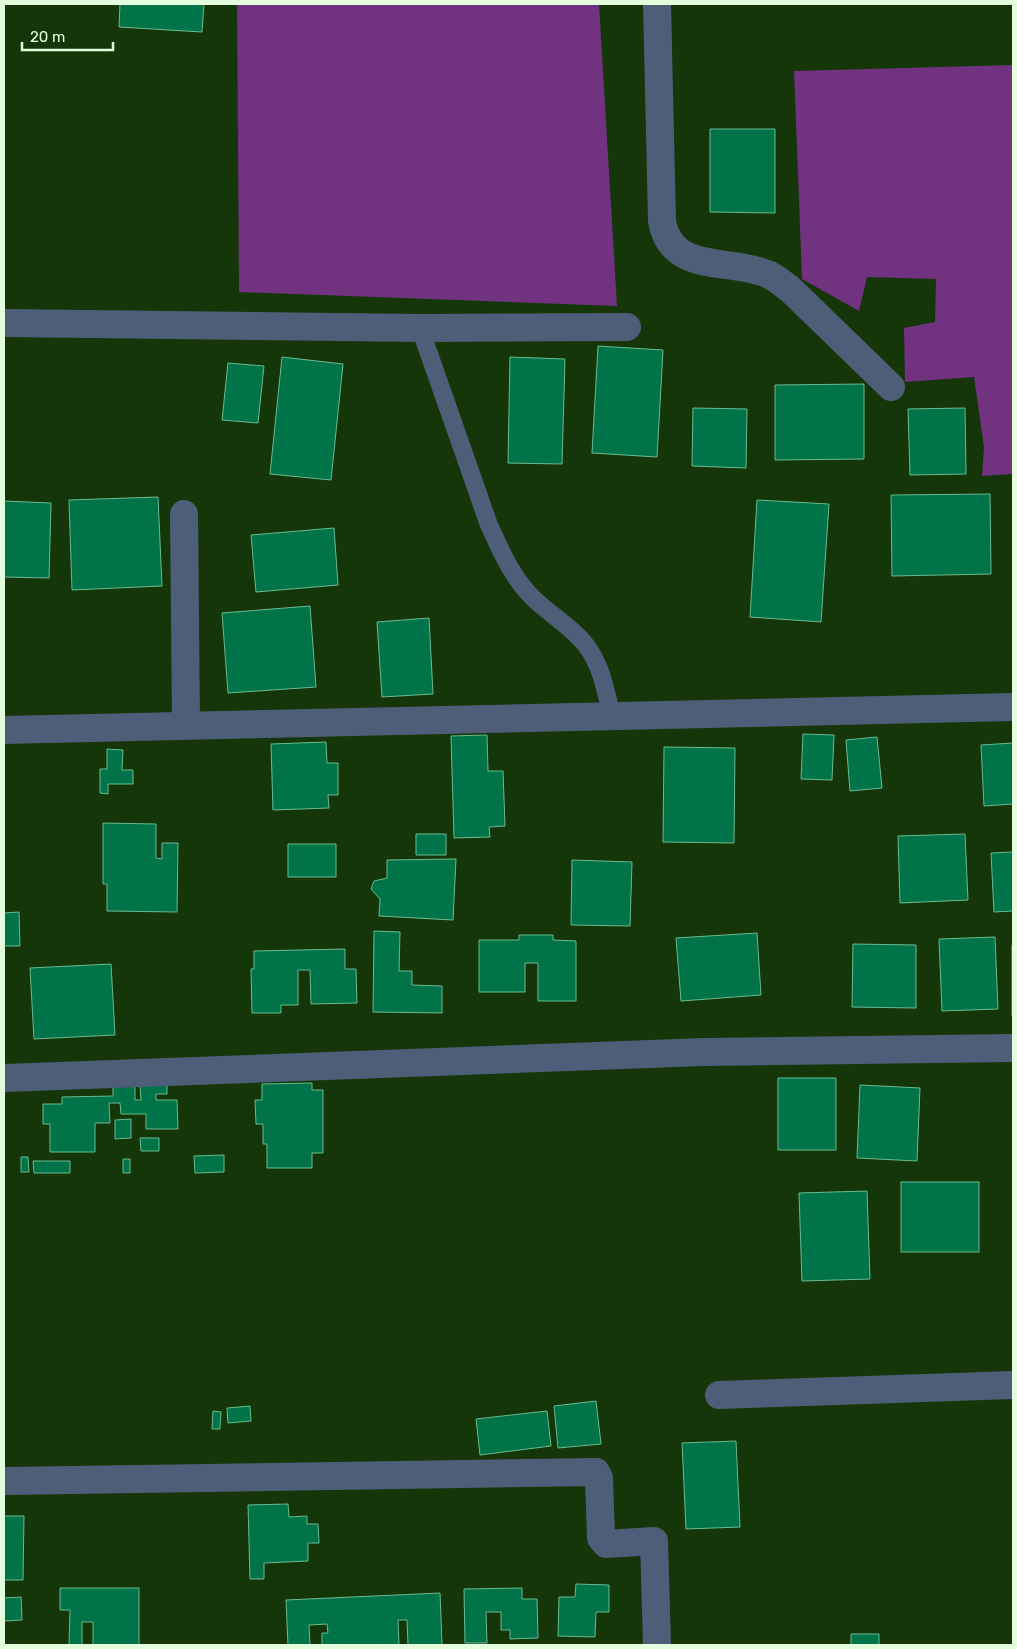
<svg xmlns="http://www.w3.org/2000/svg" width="1017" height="1649" font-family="Rubik,sans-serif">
<rect width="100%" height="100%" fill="#143609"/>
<path fill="#713280" d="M 237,4 L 599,4 L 617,306 L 239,292 Z
M 1013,65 L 1013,474 L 982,476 L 984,447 L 974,377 L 905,382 L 904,328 L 935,322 L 936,279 L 867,277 L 859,311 L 802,279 L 794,71 Z"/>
<path fill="#007348" stroke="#6abc91" d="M 120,4 L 204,4 L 202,32 L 119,27 Z
M 710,129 L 775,129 L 775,213 L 710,212 Z
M 598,346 L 663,350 L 657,457 L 592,453 Z
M 282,357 L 343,364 L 331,480 L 270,474 Z
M 510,357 L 565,359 L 562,464 L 508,463 Z
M 228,363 L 264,366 L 258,423 L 222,420 Z
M 864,384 L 864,459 L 775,460 L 775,385 Z
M 693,408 L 747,409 L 746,468 L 692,466 Z
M 965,408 L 966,474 L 910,475 L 908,409 Z
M 990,494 L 991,574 L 892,576 L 891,495 Z
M 158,497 L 162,586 L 72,590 L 69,500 Z
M 757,500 L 829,504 L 821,622 L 750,617 Z
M 4,501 L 51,503 L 49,578 L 4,577 Z
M 334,528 L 338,585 L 256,592 L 251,535 Z
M 310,606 L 316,687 L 228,693 L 222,613 Z
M 429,618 L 433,694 L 382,697 L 377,622 Z
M 803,734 L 834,735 L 832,780 L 801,779 Z
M 487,735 L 488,771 L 503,771 L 505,826 L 489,827 L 490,837 L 454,838 L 451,736 Z
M 877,737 L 882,788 L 850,791 L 846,740 Z
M 326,742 L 327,763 L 338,763 L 338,795 L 328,795 L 329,808 L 273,810 L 271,744 Z
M 1013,743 L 1013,804 L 984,806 L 981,745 Z
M 664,747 L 735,748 L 734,843 L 663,842 Z
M 107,749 L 123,750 L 122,770 L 133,770 L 133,784 L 108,784 L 108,794 L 100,793 L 100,769 L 107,769 Z
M 103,823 L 156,824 L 156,858 L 162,859 L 162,843 L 178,843 L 177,912 L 107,911 L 107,884 L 103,884 Z
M 416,834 L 446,834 L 446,855 L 416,855 Z
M 965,834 L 968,900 L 900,903 L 898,836 Z
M 288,844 L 336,844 L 336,877 L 288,877 Z
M 1013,852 L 1013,911 L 994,912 L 991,853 Z
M 456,859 L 453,920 L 379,916 L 380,899 L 371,889 L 374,881 L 387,878 L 387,860 Z
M 572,860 L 632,862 L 630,926 L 571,925 Z
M 19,912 L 20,946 L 4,946 L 4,913 Z
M 374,931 L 400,932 L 399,971 L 412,971 L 412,985 L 442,986 L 442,1013 L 373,1012 Z
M 757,933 L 761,995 L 681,1001 L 676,938 Z
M 519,935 L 553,935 L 553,940 L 576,941 L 576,1001 L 538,1001 L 538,963 L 525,963 L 525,992 L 479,992 L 479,940 L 519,940 Z
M 995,937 L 998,1009 L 942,1011 L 939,939 Z
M 853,944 L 916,945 L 916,1008 L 852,1007 Z
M 1012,945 L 1013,945 L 1013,1016 L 1012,1016 Z
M 345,949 L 345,969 L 356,969 L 357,1003 L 311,1004 L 310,970 L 298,970 L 298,1005 L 281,1005 L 281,1013 L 252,1013 L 251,969 L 254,969 L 254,951 Z
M 111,964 L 115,1035 L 34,1039 L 30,968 Z
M 778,1078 L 836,1078 L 836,1150 L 778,1150 Z
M 312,1083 L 312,1090 L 323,1090 L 323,1153 L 312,1153 L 312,1168 L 267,1168 L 267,1144 L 263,1144 L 263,1124 L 256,1124 L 255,1100 L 262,1100 L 262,1084 Z
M 167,1085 L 167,1094 L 156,1094 L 156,1100 L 177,1100 L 178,1129 L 146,1129 L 146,1114 L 121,1114 L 120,1103 L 109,1103 L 110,1123 L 95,1123 L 95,1152 L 50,1152 L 50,1124 L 43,1124 L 43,1104 L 62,1104 L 62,1097 L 113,1096 L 113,1086 L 135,1086 L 135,1100 L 141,1100 L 140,1086 Z
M 860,1085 L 920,1088 L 917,1161 L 857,1158 Z
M 131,1119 L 131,1138 L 115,1139 L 115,1120 Z
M 140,1138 L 159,1138 L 159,1151 L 141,1151 Z
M 224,1155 L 224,1172 L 195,1173 L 194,1156 Z
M 21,1157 L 28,1157 L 29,1172 L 21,1172 Z
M 123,1159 L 130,1159 L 130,1173 L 123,1173 Z
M 33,1161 L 70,1161 L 70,1173 L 34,1173 Z
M 901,1182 L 979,1182 L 979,1252 L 901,1252 Z
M 867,1191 L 870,1279 L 802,1281 L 799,1193 Z
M 596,1401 L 601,1444 L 558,1448 L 554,1406 Z
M 250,1406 L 251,1421 L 228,1423 L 227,1408 Z
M 213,1411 L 221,1412 L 220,1429 L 212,1429 Z
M 547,1411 L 551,1446 L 480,1455 L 476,1419 Z
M 736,1441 L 740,1527 L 686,1529 L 682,1443 Z
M 288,1504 L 289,1517 L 307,1516 L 307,1524 L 318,1524 L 319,1543 L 308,1543 L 308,1561 L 264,1563 L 264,1579 L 250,1579 L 248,1505 Z
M 4,1516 L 24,1516 L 23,1580 L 4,1580 Z
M 576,1584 L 609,1585 L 609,1612 L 596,1612 L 595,1637 L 558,1636 L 559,1597 L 575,1597 Z
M 60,1588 L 139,1588 L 139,1645 L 93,1645 L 93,1622 L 82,1622 L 82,1645 L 69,1645 L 70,1610 L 60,1610 Z
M 522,1588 L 522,1599 L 537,1599 L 538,1638 L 510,1639 L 510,1630 L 501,1630 L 501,1612 L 486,1612 L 487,1643 L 465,1643 L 464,1589 Z
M 440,1593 L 442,1645 L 408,1645 L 407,1620 L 398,1620 L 399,1645 L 322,1645 L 322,1633 L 328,1633 L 327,1624 L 309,1625 L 310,1645 L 288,1645 L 286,1600 Z
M 21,1597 L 22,1620 L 4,1621 L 4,1598 Z
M 851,1634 L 879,1634 L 879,1645 L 851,1645 Z"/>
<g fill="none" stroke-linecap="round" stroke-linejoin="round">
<path stroke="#4e5e78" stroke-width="18" d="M 420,328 L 489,525 C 501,551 512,577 532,597 C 551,616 576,629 590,651 C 603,671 606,694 612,716"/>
<path stroke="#4e5e78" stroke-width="28" d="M 657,4 L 662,221 C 671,272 723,259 762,272 C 773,275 782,283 791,290 L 891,387
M 4,323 L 420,328 L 627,327
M 184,514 L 186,725
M 4,730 L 1013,707
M 4,1078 L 704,1052 L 1013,1048
M 719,1395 L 1013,1385
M 4,1481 L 596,1472 L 599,1478 L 601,1538 L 606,1544 L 654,1541 L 657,1645"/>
</g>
<rect width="1017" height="1649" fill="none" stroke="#e4fedd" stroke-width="10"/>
<path d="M22 42v8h91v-8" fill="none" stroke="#e4fedd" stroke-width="2.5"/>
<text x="30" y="42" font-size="15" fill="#e4fedd" stroke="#143609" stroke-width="4" paint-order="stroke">20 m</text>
</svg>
